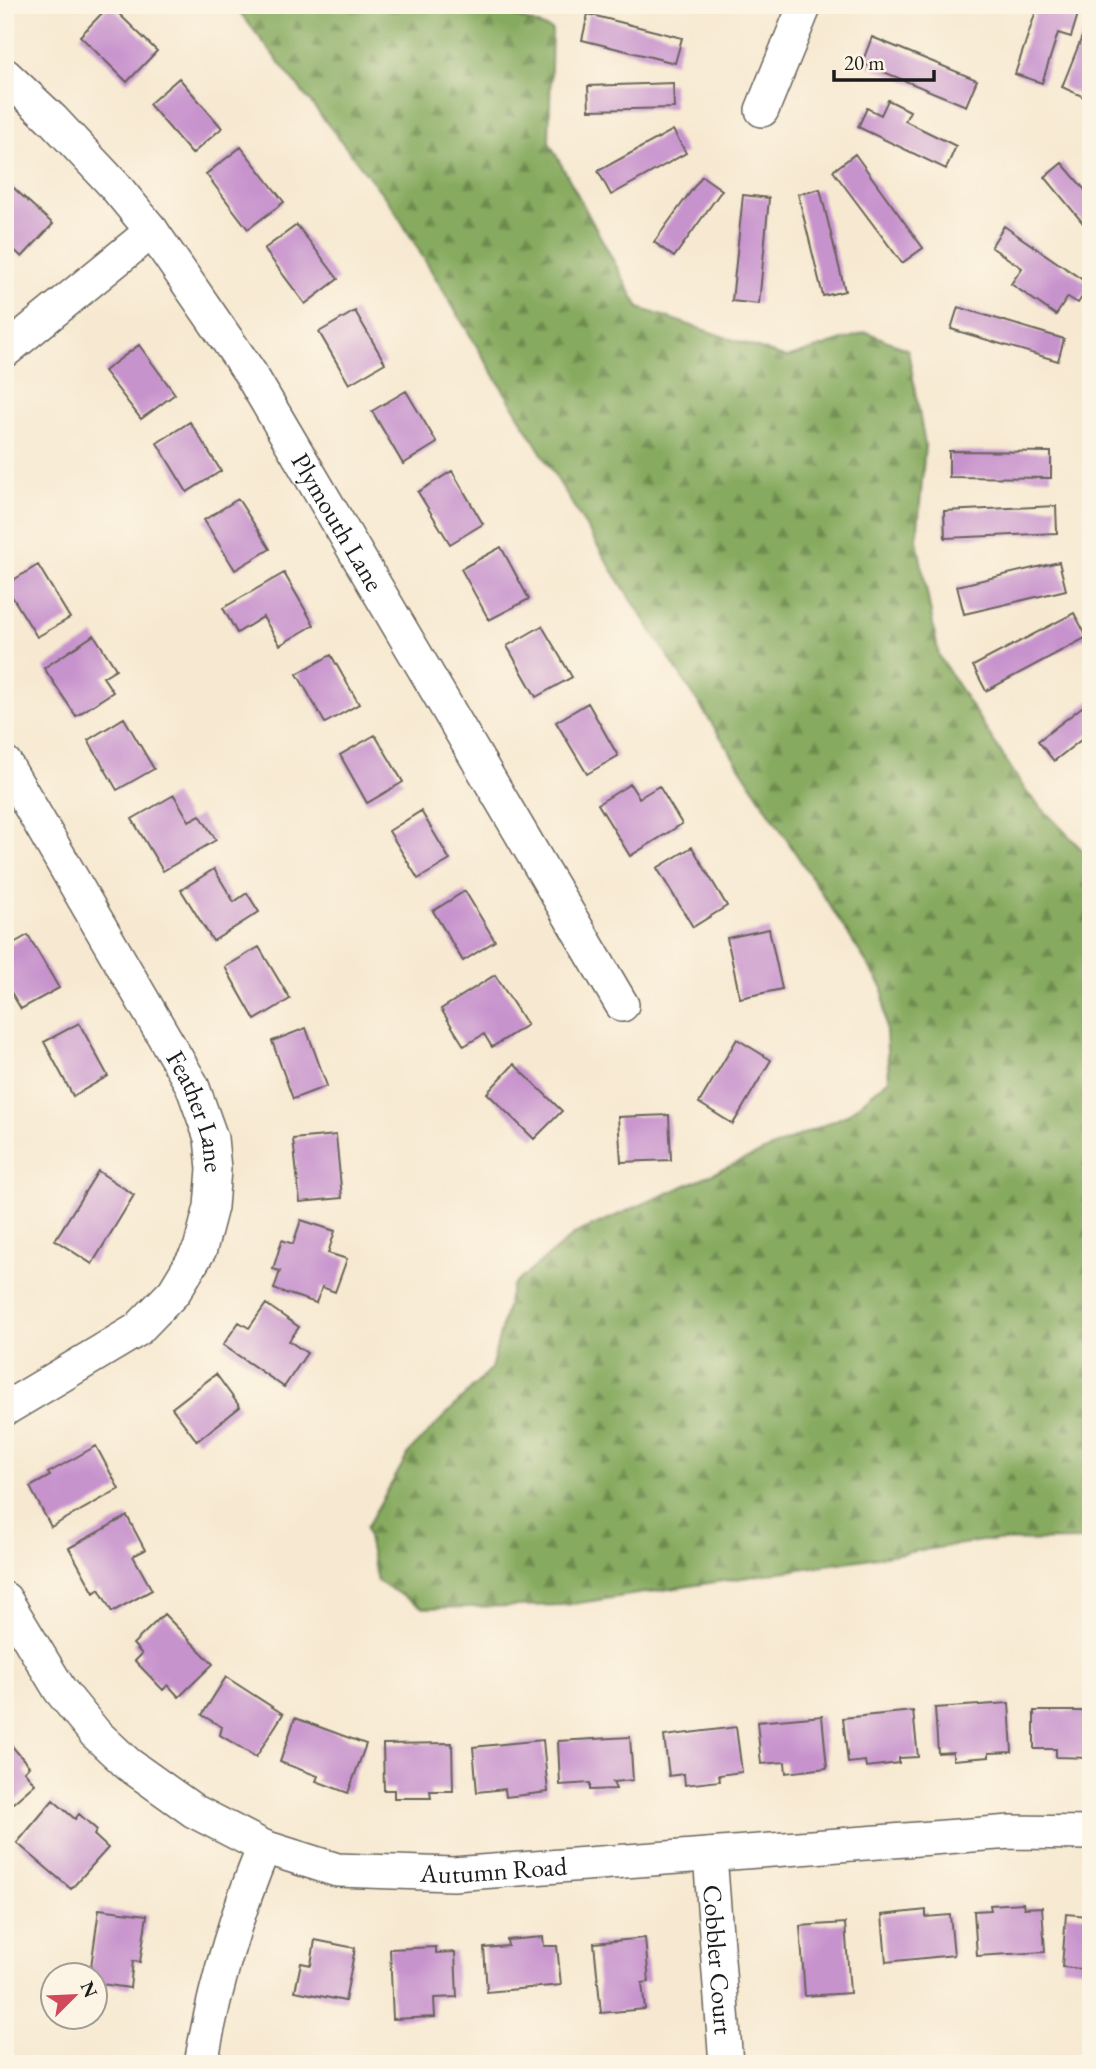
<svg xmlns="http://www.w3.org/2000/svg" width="1096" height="2069" font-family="'EB Garamond',serif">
<defs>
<pattern id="forest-firs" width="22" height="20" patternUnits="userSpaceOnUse" patternTransform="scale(1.75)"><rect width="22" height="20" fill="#86aa5f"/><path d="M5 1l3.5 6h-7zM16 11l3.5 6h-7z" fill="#6d8a4e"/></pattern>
</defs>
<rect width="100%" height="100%" fill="#fcf5e5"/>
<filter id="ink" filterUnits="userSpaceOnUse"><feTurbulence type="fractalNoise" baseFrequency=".0143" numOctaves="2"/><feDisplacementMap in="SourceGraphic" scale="14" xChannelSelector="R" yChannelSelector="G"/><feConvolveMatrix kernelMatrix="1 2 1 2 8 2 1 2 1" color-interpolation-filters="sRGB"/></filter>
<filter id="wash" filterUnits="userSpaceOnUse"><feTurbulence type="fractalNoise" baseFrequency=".00686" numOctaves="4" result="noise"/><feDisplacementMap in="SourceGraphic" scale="28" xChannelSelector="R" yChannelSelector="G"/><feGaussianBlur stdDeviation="1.57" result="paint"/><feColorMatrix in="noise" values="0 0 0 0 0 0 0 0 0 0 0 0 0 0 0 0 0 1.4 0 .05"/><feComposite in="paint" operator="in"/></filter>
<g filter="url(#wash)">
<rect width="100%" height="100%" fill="#f7e9d1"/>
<path fill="url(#forest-firs)" stroke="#51633e" stroke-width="2" d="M 234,5 L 486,5 L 552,30 L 549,142 L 639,308 L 787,358 L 867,332 L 908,350 L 925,445 L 917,540 L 939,656 L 1027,793 L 1091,859 L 1091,1540 L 982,1541 L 566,1605 L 424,1608 L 377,1581 L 366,1528 L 410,1451 L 491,1369 L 512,1286 L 576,1233 L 847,1115 L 889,1079 L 883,988 L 611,568 L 392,206 Z"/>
<g id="blocks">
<path fill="#c793cd" d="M 110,5 L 157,51 L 127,82 L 80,36 Z
M 1038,5 L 1065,5 L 1064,9 L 1078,14 L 1071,37 L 1058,33 L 1042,83 L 1015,74 Z
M 588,14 L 682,38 L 675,63 L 582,40 Z
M 1091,14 L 1091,86 L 1086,98 L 1062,87 Z
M 872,37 L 977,80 L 966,106 L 862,63 Z
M 179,78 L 222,128 L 192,154 L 149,104 Z
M 673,83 L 674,108 L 589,110 L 588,86 Z
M 888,100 L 910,111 L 905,121 L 956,146 L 946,169 L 858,127 L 867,108 L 881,115 Z
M 673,130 L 686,153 L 611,195 L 598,171 Z
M 241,147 L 284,202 L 248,229 L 206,174 Z
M 855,154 L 923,248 L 902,263 L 833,171 Z
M 1062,163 L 1091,197 L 1091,233 L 1045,177 Z
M 702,176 L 722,190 L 674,257 L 654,242 Z
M 5,180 L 53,224 L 22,257 L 5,242 Z
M 820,189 L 845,291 L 823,296 L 798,194 Z
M 743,195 L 769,198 L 759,304 L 732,301 Z
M 297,225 L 338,279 L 305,304 L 264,249 Z
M 1004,226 L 1090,285 L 1078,303 L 1068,297 L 1056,315 L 1011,284 L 1022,268 L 991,247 Z
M 958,307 L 1064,339 L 1058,361 L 951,329 Z
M 355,311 L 385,363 L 349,384 L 319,332 Z
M 139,345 L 175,394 L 141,419 L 104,371 Z
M 406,391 L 437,443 L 403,464 L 372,411 Z
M 190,422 L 221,471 L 187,492 L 157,443 Z
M 949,451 L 1051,452 L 1051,478 L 949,477 Z
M 452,471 L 483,524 L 450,544 L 418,492 Z
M 238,499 L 270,549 L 235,570 L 204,520 Z
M 1056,506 L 1057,533 L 945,538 L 944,511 Z
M 501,547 L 529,599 L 489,620 L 461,569 Z
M 1059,562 L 1066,590 L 964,614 L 957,586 Z
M 38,565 L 70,618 L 37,637 L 5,585 Z
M 284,573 L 314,625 L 280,645 L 263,617 L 237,633 L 223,608 Z
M 1074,613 L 1087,637 L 986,691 L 973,666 Z
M 542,626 L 572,677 L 536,697 L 507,646 Z
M 94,635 L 116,669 L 103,677 L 113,692 L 76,716 L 44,668 Z
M 331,655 L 359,704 L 325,723 L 297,674 Z
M 1091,700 L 1091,732 L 1054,761 L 1038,741 Z
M 588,703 L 618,756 L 587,774 L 556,722 Z
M 124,718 L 154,769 L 117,790 L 88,740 Z
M 375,735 L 403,782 L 367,803 L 340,755 Z
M 630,784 L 639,798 L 659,786 L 682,824 L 630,856 L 598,804 Z
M 174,795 L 189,821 L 200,815 L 216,840 L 163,871 L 132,819 Z
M 421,811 L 450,860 L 418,879 L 389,831 Z
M 692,847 L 727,906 L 693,927 L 657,868 Z
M 214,869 L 234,902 L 247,893 L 259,912 L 213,941 L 181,890 Z
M 465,891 L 495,941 L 463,961 L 433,911 Z
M 769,929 L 782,989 L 740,998 L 727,938 Z
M 28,935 L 59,988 L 21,1009 L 5,982 L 5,948 Z
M 259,947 L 290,999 L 255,1020 L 225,967 Z
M 495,975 L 527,1025 L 492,1047 L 484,1034 L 464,1046 L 441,1009 Z
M 79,1023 L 108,1076 L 73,1096 L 44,1042 Z
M 306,1028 L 327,1086 L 293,1099 L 272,1041 Z
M 737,1039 L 771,1060 L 733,1124 L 699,1103 Z
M 514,1064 L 562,1111 L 534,1139 L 487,1093 Z
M 669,1115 L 671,1160 L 621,1162 L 618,1117 Z
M 336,1135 L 342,1198 L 300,1202 L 293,1139 Z
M 98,1171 L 134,1195 L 92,1264 L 55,1240 Z
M 301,1220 L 335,1231 L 328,1253 L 347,1259 L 335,1292 L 322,1287 L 316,1303 L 274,1289 L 280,1271 L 273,1269 L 282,1240 L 293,1244 Z
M 266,1304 L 299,1327 L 289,1341 L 307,1353 L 284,1387 L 223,1345 L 239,1322 L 249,1328 Z
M 216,1374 L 240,1407 L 197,1441 L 172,1408 Z
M 96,1446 L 119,1489 L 51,1527 L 30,1487 L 50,1476 L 48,1473 Z
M 127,1516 L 145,1550 L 133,1556 L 152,1590 L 112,1612 L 99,1589 L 94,1593 L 69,1548 Z
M 164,1614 L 213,1664 L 179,1697 L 168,1685 L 163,1690 L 135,1661 L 142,1654 L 133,1644 Z
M 226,1677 L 283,1714 L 256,1757 L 220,1735 L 222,1727 L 202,1715 Z
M 1009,1703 L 1012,1752 L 989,1753 L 989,1757 L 953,1760 L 953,1752 L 938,1753 L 935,1708 Z
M 913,1711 L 918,1757 L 899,1758 L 899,1763 L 866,1767 L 865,1761 L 848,1763 L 843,1718 Z
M 1034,1711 L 1091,1711 L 1091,1758 L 1056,1757 L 1056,1749 L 1034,1749 Z
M 822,1716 L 827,1768 L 786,1773 L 785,1762 L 761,1764 L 757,1722 Z
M 295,1718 L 366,1744 L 348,1793 L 316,1781 L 318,1776 L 280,1762 Z
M 736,1727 L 742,1772 L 719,1775 L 720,1781 L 685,1785 L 684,1774 L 669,1776 L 664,1736 Z
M 630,1737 L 633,1780 L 613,1782 L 616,1789 L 590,1790 L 590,1783 L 560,1785 L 558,1741 Z
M 5,1738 L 29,1766 L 24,1771 L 35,1784 L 5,1810 Z
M 543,1740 L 548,1792 L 506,1797 L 505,1789 L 477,1792 L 473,1747 Z
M 452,1743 L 453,1791 L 430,1791 L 431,1798 L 394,1798 L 394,1790 L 384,1790 L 383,1744 Z
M 53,1800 L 75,1819 L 79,1814 L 97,1830 L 94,1835 L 108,1848 L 71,1889 L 17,1843 Z
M 1023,1903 L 1024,1908 L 1042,1907 L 1045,1952 L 977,1956 L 974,1911 L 991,1910 L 990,1905 Z
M 99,1909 L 147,1915 L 140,1962 L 133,1961 L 130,1988 L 94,1983 L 94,1974 L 90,1974 Z
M 1089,1909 L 1091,1909 L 1091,1970 L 1062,1967 L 1066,1914 L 1088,1916 Z
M 926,1910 L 926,1917 L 950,1915 L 954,1955 L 886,1962 L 882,1915 Z
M 845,1923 L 850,1993 L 805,1996 L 800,1926 Z
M 543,1937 L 544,1946 L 557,1946 L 561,1985 L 487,1992 L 484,1948 L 508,1946 L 507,1940 Z
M 645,1938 L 649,1982 L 642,1983 L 645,2009 L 601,2013 L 594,1943 Z
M 315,1940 L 355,1948 L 345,2001 L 295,1991 L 301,1963 L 311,1965 Z
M 436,1947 L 436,1953 L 455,1952 L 457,1997 L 434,1998 L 435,2017 L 393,2019 L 390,1949 Z"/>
</g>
</g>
<g filter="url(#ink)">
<use href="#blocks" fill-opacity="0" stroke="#69645b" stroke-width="2"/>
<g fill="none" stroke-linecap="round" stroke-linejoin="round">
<defs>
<g id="minor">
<path id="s1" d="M 5,75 L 53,120 L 115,186 L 152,231 L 250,373 L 622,1005"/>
<path d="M 762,110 L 805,5"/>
<path d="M 5,351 L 152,231"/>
<path id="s2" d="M 5,763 L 192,1085 L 211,1138 L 214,1169 L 211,1207 L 200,1249 L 174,1292 L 137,1330 L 5,1409"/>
<path id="s3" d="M 5,1599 L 60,1690 L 95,1733 L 128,1764 L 194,1811 L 264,1847 L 337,1870 L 453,1874 L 1011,1832 L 1091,1833"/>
<path id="s4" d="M 710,1855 L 726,2064"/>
<path d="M 201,2064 C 214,1989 235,1917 264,1847"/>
</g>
</defs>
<use href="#minor" stroke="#69645b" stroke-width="36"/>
<use href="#minor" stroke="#fff" stroke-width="33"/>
</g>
</g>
<g text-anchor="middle" stroke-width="6" stroke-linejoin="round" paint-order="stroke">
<g font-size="26" fill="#1c1c1c" stroke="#fcf5e5">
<text dy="9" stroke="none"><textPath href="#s1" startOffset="560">Plymouth Lane</textPath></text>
<text dy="9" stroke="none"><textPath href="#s2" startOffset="399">Feather Lane</textPath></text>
<text dy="9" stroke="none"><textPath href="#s3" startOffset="600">Autumn Road</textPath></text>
<text dy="9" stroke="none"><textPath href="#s4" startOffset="105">Cobbler Court</textPath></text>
</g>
</g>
<rect width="1096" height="2069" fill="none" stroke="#fcf5e5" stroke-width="28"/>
<g transform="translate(74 1996) rotate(66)"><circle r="33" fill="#fcf5e5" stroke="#a29e95" stroke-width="2"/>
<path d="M0-5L12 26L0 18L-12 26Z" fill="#d1495b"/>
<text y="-10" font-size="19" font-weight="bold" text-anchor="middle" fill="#1c1c1c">N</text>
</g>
<path d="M834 70v10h100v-10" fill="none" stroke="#1c1c1c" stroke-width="3.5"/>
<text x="844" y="70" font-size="21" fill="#1c1c1c" stroke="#fcf5e5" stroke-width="5" paint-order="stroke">20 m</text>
</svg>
